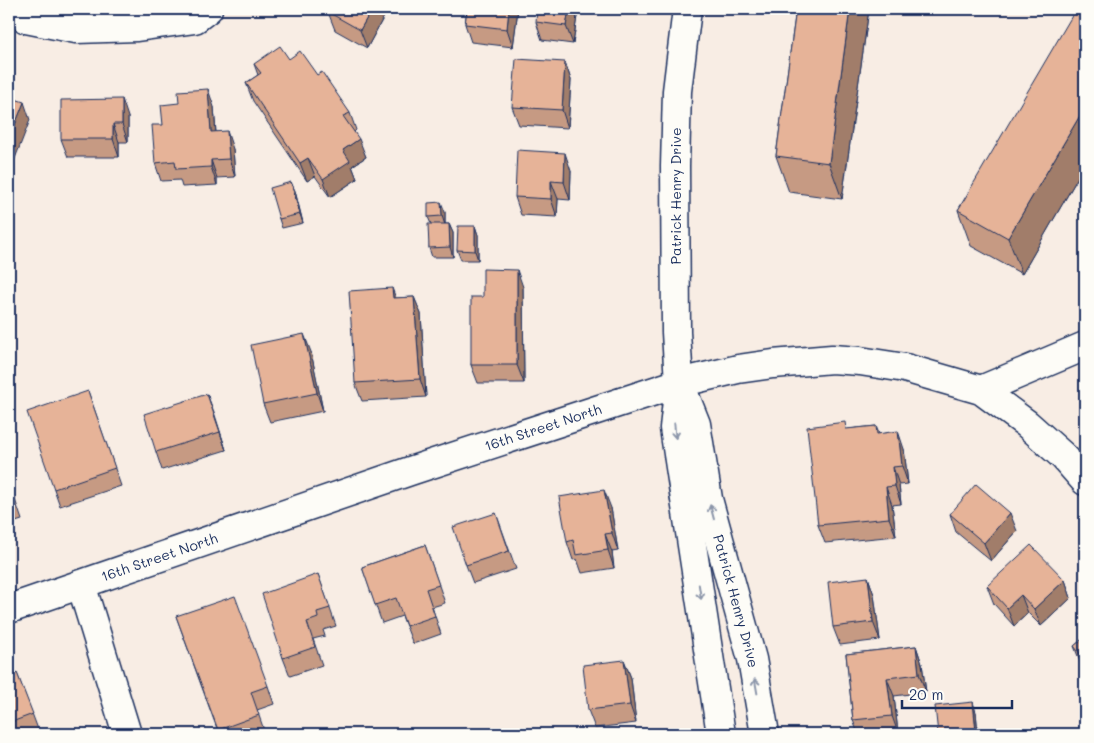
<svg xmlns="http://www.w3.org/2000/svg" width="1094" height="743" font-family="Mali,sans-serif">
<rect width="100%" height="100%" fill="#f8ede4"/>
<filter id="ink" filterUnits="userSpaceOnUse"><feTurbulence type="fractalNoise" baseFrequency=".02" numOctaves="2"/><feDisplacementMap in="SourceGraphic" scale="10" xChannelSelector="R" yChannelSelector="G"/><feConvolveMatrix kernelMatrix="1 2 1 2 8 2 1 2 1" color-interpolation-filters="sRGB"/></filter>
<g filter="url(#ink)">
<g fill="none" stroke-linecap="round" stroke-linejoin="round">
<defs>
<path id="minor" d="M 12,9 L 26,19 L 76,29 L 137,27 L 195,19 L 208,9
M 981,390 L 1085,346
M 81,584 L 127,734"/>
<g id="tertiary">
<path d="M 687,9 L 677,91 L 675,166 L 676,332 L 679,383 L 674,428 L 721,734"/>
<path id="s1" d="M 680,384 L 696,424 L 708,499 L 752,659 L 765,734"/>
<path id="s2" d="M 9,609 L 413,470 L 679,383 L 738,369 L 773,364 L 832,359 L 860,361 L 905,368 L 981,390 L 1027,424 L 1064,457 L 1085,481"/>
</g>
</defs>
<use href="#minor" stroke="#1b2f5e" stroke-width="31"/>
<use href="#tertiary" stroke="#1b2f5e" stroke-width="31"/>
<use href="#minor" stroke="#fdfcf7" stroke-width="28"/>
<use href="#tertiary" stroke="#fdfcf7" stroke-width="28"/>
</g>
<path fill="#c69a83" stroke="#1b2f5e" d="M 330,9 L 388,9 L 367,48 L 335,30 L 328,12 Z
M 467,9 L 518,9 L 513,47 L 471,42 L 465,24 Z
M 578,9 L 573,44 L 542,40 L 536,22 Z
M 796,9 L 869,9 L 842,199 L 789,192 L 776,156 Z
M 1085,9 L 1085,165 L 1022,274 L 971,246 L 958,210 Z
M 289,59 L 317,75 L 350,113 L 356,130 L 354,132 L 366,157 L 352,166 L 357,179 L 330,197 L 315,176 L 307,181 L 253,101 L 246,83 L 258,75 L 254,64 Z
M 565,62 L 571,80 L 568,128 L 519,125 L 512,107 Z
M 214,107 L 216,132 L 233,149 L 235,177 L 217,178 L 217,185 L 182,187 L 180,180 L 161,181 L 155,163 L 163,125 Z
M 128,117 L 128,142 L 119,142 L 119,157 L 68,157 L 61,139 Z
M 571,171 L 570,200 L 558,199 L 557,217 L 521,215 L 515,197 Z
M 291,182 L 295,191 L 303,223 L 282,228 L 279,219 Z
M 445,212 L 445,224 L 449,224 L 453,233 L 453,257 L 432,257 L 429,248 L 431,224 L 428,217 Z
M 475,226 L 478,235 L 478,260 L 461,260 L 457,250 Z
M 523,287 L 524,383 L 478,383 L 471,365 L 483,297 Z
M 414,297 L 421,314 L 426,397 L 362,401 L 355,383 L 396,298 Z
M 311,352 L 323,411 L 270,422 L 263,404 Z
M 88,391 L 121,486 L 60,506 L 54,489 Z
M 207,394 L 226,450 L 162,470 L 156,452 Z
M 876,426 L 879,434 L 904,449 L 908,484 L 899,485 L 901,504 L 892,505 L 896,536 L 825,543 L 818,525 L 848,429 Z
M 9,482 L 22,520 L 9,524 Z
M 611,508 L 618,551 L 612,552 L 614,568 L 582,573 L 577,559 L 573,560 L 567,542 Z
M 496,513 L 516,569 L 473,583 L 466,565 Z
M 950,514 L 1017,531 L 991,561 L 956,532 Z
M 425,545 L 445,603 L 432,607 L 441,634 L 413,644 L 402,616 L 382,623 L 362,567 Z
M 318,574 L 336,626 L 323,630 L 325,636 L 313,639 L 322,665 L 290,676 L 283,658 Z
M 868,577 L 874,595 L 880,640 L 840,645 L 833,627 Z
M 1065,580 L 1071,598 L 1041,626 L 1028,613 L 1014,626 L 994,604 L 987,586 Z
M 176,616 L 268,686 L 274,704 L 257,710 L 265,733 L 261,734 L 219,734 Z
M 1085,637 L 1085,670 L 1081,664 L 1074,646 Z
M 916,646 L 922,664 L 926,692 L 894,696 L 898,733 L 891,734 L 858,734 L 853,720 L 846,654 Z
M 624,660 L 631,678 L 636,723 L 595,728 L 588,710 Z
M 17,673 L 39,732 L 32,734 L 9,734 L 9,676 Z
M 976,712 L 978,734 L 938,734 Z"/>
<path fill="#a17d6a" stroke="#1b2f5e" d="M 372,9 L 388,9 L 367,48 L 360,30 Z
M 509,9 L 518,9 L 513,47 L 507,29 Z
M 569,9 L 578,9 L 573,44 L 566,26 Z
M 850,9 L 869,9 L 842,199 L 829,163 Z
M 565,62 L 571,80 L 568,128 L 562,110 Z
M 208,89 L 214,107 L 217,150 L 211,132 Z
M 122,99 L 128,117 L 128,142 L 122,124 Z
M 24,102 L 30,120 L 9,174 L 9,140 Z
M 1085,107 L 1085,165 L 1022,274 L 1008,238 Z
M 113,124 L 119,142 L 119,157 L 113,139 Z
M 227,131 L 233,149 L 235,177 L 229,159 Z
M 359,139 L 366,157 L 352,166 L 357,179 L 330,197 L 323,179 L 343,150 Z
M 565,153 L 571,171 L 570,200 L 564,182 Z
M 308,158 L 315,176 L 307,181 L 300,163 Z
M 211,160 L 217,178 L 217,185 L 211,167 Z
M 551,181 L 558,199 L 557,217 L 551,199 Z
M 291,182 L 295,191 L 303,223 L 300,214 Z
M 441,202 L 445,212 L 445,225 L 442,216 Z
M 449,224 L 453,233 L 453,257 L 450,247 Z
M 475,226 L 478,235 L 478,260 L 475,251 Z
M 517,270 L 523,287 L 524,383 L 517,365 Z
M 392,288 L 399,306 L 393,298 Z
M 414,297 L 421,314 L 426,397 L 420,379 Z
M 304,334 L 311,352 L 323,411 L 317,393 Z
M 207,394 L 214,412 L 226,450 L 220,432 Z
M 898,431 L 904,449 L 908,484 L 902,466 Z
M 893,467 L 899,485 L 901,504 L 895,486 Z
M 886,487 L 892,505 L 896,536 L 889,518 Z
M 604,490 L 611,508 L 618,551 L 612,533 Z
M 1010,513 L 1017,531 L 991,561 L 984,543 Z
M 605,534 L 612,552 L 614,568 L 608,550 Z
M 868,577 L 874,595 L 880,640 L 873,622 Z
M 1065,580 L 1071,598 L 1041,626 L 1034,609 Z
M 1021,595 L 1028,613 L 1014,626 L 1007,608 Z
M 916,646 L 922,664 L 926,692 L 919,674 Z
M 624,660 L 631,678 L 636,723 L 630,705 Z
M 887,678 L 894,696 L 898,733 L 892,716 Z
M 973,702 L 976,712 L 978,734 L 977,734 L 976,732 Z"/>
<path fill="#e6b398" stroke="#1b2f5e" d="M 330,9 L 372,9 L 360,30 L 328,12 Z
M 467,9 L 509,9 L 507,29 L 465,24 Z
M 537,9 L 569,9 L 566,26 L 536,22 Z
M 796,9 L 850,9 L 829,163 L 776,156 Z
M 1076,9 L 1085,9 L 1085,107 L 1008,238 L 958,210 Z
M 280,46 L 289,59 L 300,51 L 317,75 L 322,72 L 350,113 L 343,116 L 359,139 L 343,150 L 350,161 L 323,179 L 308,158 L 300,163 L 246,83 L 261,73 L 254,64 Z
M 516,59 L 565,62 L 562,110 L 512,107 Z
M 208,89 L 211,132 L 227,131 L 229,159 L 211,160 L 211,167 L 176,169 L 175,161 L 155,163 L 152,125 L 163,125 L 161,105 L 179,103 L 178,91 Z
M 9,97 L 24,102 L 9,140 Z
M 122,99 L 122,124 L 113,124 L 113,139 L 61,139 L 61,100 Z
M 517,150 L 565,153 L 564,182 L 551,181 L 551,199 L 515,197 Z
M 291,182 L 300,214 L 279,219 L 270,188 Z
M 441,202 L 442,216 L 428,217 L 428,203 Z
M 428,224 L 449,224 L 450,247 L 429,248 Z
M 458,226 L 475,226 L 475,251 L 457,250 Z
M 483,269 L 517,270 L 517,365 L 471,365 L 471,297 L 483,297 Z
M 392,288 L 393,298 L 414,297 L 420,379 L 355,383 L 349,291 Z
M 304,334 L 317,393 L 263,404 L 251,345 Z
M 88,391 L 115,468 L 54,489 L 27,412 Z
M 207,394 L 220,432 L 156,452 L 144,414 Z
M 845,422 L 846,429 L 876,426 L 877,434 L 898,431 L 902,466 L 893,467 L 895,486 L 886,487 L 889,518 L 818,525 L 807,427 Z
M 9,483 L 15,502 L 9,504 Z
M 976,484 L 1010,513 L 984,543 L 950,514 Z
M 604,490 L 612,533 L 605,534 L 608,550 L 576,555 L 573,540 L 567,542 L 559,497 Z
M 496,513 L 509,551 L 466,565 L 453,527 Z
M 425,545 L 439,585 L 426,589 L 435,616 L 406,626 L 396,598 L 375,605 L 362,567 Z
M 1031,545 L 1065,580 L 1034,609 L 1021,595 L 1007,608 L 987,586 Z
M 318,574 L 330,608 L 317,612 L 318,618 L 307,622 L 315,647 L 283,658 L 262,594 Z
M 868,577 L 873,622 L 833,627 L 828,582 Z
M 235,596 L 268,686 L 251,692 L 259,715 L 218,730 L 176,616 Z
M 1085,637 L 1085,660 L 1074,646 Z
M 916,646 L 919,674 L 887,678 L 892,716 L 853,720 L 846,654 Z
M 624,660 L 630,705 L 588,710 L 583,665 Z
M 17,673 L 33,714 L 9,723 L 9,676 Z
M 973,702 L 976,732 L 951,734 L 938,734 L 935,706 Z"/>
<defs><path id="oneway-shaft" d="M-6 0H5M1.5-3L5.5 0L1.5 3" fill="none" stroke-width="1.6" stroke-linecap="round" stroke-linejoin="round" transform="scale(1.25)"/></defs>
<g stroke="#8c96aa">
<use href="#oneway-shaft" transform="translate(675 431) rotate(85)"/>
<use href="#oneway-shaft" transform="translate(712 512) rotate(-105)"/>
<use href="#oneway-shaft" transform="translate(700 592) rotate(81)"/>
<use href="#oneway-shaft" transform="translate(756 686) rotate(-100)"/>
</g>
</g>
<g text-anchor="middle" stroke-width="4" stroke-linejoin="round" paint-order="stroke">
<g font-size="14" fill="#1b2f5e" stroke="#fdfcf7">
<text transform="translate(676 196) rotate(-90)" y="5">Patrick Henry Drive</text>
<text dy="5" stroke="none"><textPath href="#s2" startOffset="564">16th Street North</textPath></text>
<text dy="5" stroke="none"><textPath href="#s2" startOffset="159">16th Street North</textPath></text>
<text dy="5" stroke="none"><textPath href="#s1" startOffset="225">Patrick Henry Drive</textPath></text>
</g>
</g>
<rect width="1094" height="743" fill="none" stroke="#fdfcf7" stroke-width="30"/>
<rect x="15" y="15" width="1064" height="713" fill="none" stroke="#1b2f5e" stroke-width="2" filter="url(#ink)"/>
<path d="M902 700v8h110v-8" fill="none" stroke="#1b2f5e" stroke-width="2.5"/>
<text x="909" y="700" font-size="15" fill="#1b2f5e" stroke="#fdfcf7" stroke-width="4" paint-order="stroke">20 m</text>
</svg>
